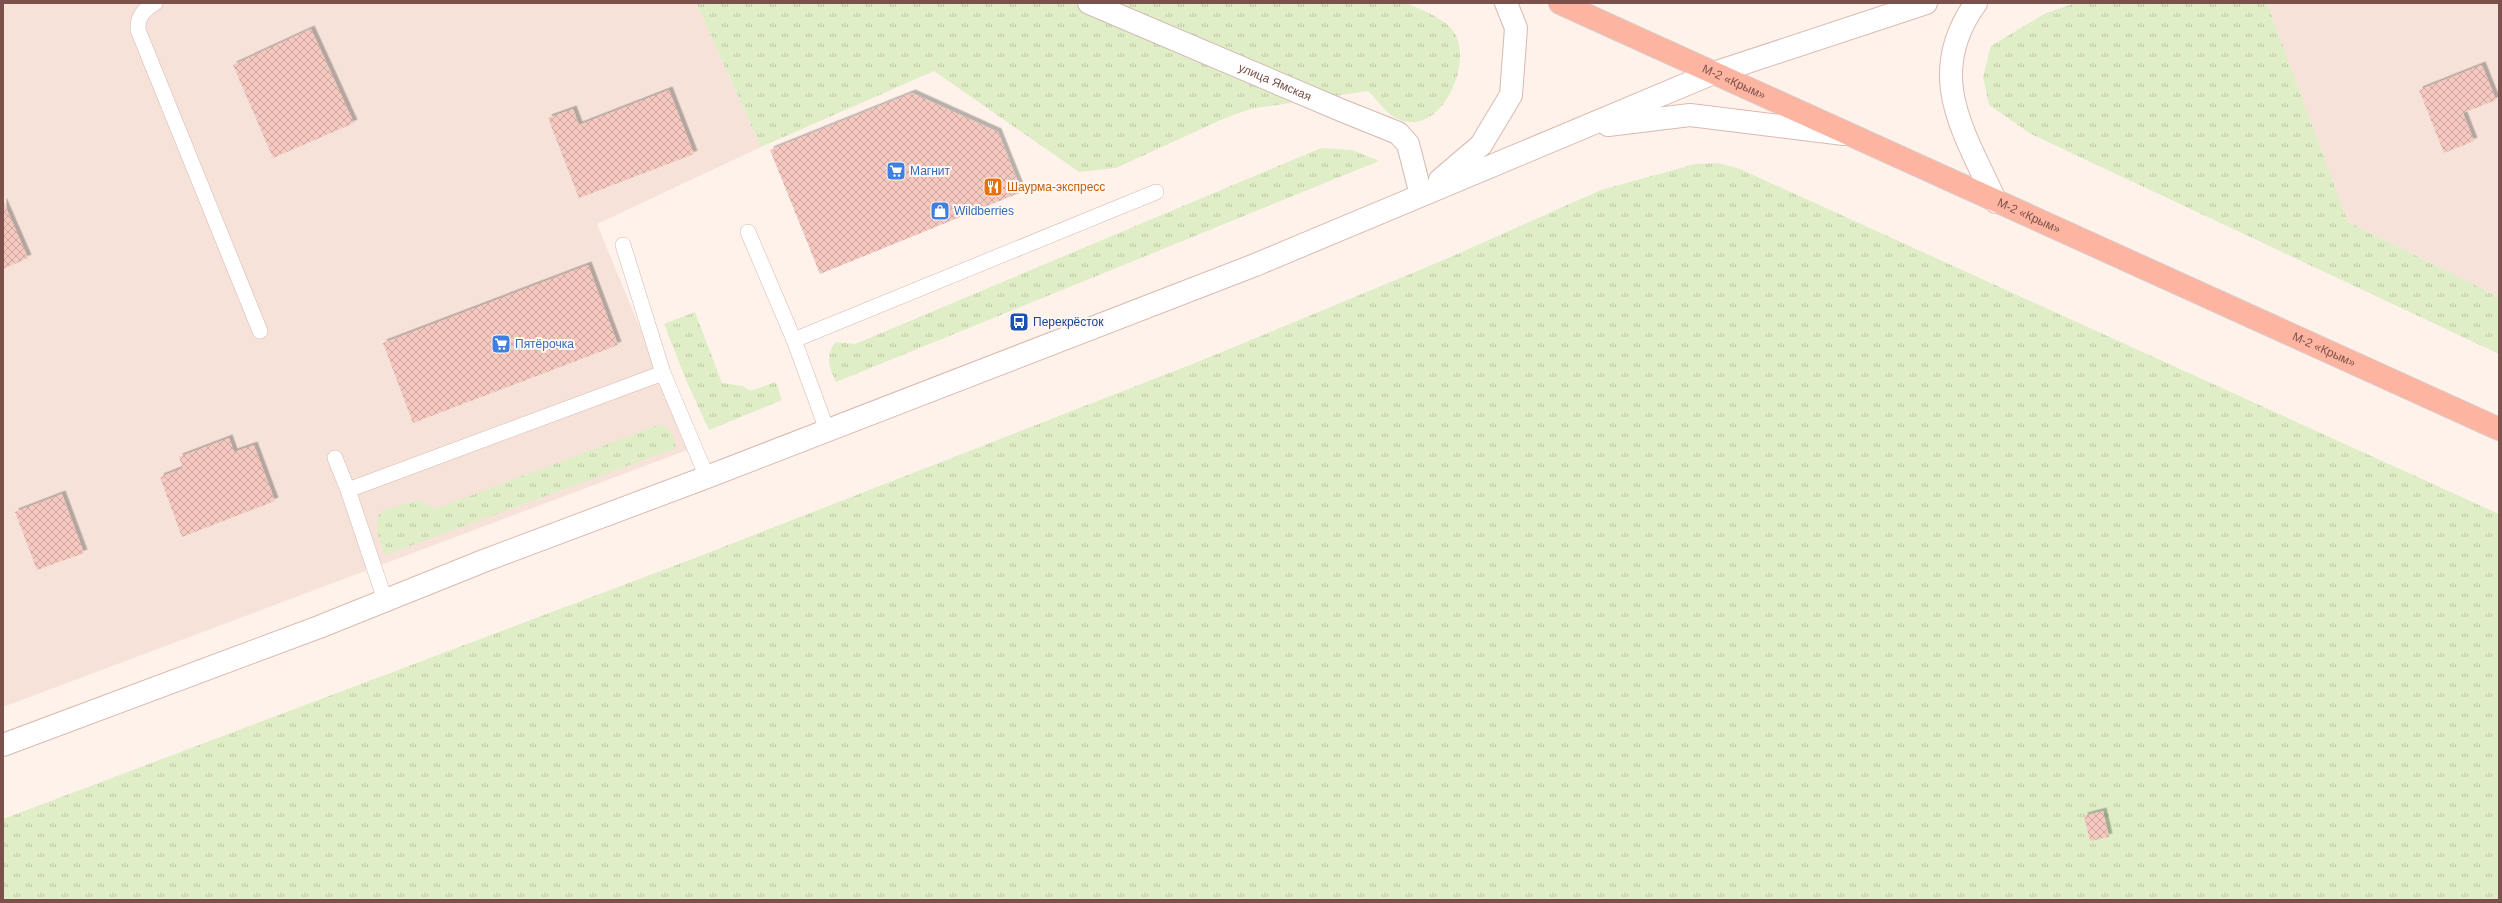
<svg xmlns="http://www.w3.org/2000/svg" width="2502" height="903" font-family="Arial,sans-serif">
<defs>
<pattern id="grass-tufts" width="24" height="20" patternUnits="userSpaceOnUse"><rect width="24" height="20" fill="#e0eec7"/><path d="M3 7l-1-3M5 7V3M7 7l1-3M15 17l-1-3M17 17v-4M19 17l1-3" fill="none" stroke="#bbc3a4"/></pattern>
<pattern id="building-cross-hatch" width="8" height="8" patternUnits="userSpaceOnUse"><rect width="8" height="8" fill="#f5c9c0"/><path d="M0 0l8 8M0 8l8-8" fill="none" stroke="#cba69e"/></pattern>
<filter id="shadow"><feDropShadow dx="3.5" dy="-3.5" stdDeviation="0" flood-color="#0004"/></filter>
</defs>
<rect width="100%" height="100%" fill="#fef2eb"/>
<path fill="#f6e2d9" d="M 3,3 L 696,3 L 761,147 L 597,224 L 690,449 L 3,707 Z
M 2267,3 L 2499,3 L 2499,297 L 2348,222 Z"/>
<path fill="url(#grass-tufts)" d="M 696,3 L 1407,3 C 1420,9 1440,17 1450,27 C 1479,57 1440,144 1394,117 C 1385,112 1376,98 1368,91 L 1250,109 L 1223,119 L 1116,168 L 1079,172 L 934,71 L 761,147 Z
M 2075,3 L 2267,3 L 2348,222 L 2499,297 L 2499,354 L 2031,134 L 1989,105 L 1983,77 L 1991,46 L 2044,14 Z
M 1321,148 L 1352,150 L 1379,161 L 836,382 C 829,366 825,358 835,342 L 855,344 Z
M 1718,163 L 1740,169 L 2499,514 L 2499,900 L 3,900 L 3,819 L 695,558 L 1200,361 L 1446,259 L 1601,190 L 1695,164 Z
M 695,312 L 722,383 L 743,386 L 750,391 L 776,382 L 782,400 L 709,430 L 686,380 L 664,324 Z
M 656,426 L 666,427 L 673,435 L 676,448 L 385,555 L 377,533 L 378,516 L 384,510 L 418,500 L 435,509 Z"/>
<path fill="url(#building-cross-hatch)" filter="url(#shadow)" d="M 311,29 L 354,123 L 273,158 L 233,65 Z
M 2482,65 L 2496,100 L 2463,113 L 2474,141 L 2444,153 L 2419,90 Z
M 669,90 L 694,154 L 579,198 L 548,118 L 573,109 L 579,125 Z
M 912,93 L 998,132 L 1022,192 L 820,274 L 770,150 Z
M 3,201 L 28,258 L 3,269 Z
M 588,265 L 618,345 L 413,423 L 383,343 Z
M 229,438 L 234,452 L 254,445 L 275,501 L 182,537 L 160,477 L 183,468 L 179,457 Z
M 62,494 L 84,553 L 37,570 L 15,512 Z
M 2103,811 L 2109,837 L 2090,841 L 2084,816 Z"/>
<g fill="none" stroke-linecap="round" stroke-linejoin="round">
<defs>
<path id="service" d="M 155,3 C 144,9 137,17 138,30 L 260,331
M 748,232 L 794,340
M 623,245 L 663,373 L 707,477
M 827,430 L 794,340 L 1156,192
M 335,458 L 348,490
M 385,600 L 348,490 L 663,373"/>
<g id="minor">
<path id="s1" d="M 1089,3 L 1343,111 L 1398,133 L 1408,144 L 1421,195"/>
</g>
<path id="secondary" d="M 1976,3 C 1924,75 1964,132 1996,202
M 1608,125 L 1690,115 L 1844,134
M 1440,180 L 1481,145 L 1511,95 L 1516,28 L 1506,3
M 3,745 L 319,627 L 486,560 L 707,477 L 1255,265 L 1711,74 L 1926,3"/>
<g id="trunk">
<path id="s2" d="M 1560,3 L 2499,429"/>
</g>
</defs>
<use href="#service" stroke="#d4b8b2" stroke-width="16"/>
<use href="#minor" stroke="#d4b8b2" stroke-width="24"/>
<use href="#secondary" stroke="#dab9b1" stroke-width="24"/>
<use href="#trunk" stroke="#dacecd" stroke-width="24"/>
<use href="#service" stroke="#fff" stroke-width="15"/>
<use href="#minor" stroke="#fff" stroke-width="22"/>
<use href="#secondary" stroke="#fff" stroke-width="22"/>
<use href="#trunk" stroke="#fdb4a0" stroke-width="22"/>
</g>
<defs>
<symbol id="supermarket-square" viewBox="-11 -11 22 22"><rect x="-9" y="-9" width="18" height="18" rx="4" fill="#3f7fe0" stroke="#fff7f3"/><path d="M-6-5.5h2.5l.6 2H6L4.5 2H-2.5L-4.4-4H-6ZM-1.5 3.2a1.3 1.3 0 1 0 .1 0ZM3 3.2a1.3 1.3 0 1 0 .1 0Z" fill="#fff"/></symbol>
<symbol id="restaurant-square" viewBox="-11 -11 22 22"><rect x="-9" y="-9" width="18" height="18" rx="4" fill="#e8710a" stroke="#fff7f3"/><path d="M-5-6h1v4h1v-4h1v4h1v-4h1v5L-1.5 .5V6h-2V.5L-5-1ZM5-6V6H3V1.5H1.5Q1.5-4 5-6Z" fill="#fff"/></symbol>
<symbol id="shop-square" viewBox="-11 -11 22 22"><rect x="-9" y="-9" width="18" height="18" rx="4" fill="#3f7fe0" stroke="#fff7f3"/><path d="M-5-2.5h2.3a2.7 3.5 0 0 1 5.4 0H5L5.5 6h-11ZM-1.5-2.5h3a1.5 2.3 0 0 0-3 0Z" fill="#fff"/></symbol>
<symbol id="bus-square" viewBox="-11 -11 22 22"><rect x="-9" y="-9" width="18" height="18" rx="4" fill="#1a4fb4" stroke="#fff7f3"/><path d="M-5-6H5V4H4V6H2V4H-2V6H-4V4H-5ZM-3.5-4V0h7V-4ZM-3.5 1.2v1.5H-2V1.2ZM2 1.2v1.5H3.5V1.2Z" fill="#fff"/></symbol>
</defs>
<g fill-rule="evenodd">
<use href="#supermarket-square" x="885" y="160" width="22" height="22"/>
<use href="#restaurant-square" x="982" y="176" width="22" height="22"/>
<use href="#shop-square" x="929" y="200" width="22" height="22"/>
<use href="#bus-square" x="1008" y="311" width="22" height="22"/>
<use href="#supermarket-square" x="490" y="333" width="22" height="22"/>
</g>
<g text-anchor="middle" stroke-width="4" stroke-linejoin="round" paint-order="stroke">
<g font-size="12" fill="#7c514b" stroke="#fff7f3">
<text dy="4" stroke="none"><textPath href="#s1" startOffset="202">улица Ямская</textPath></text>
<text dy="4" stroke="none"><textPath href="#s2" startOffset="191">М-2 «Крым»</textPath></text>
<text dy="4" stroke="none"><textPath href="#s2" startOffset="515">М-2 «Крым»</textPath></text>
<text dy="4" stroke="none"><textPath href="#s2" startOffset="839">М-2 «Крым»</textPath></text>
</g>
<g font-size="12" fill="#366cbe" stroke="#fff7f3" text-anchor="start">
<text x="910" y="175">Магнит</text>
<text x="954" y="215">Wildberries</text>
<text x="515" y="348">Пятёрочка</text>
</g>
<g font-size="12" fill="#c56008" stroke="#fff7f3" text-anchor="start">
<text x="1007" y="191">Шаурма-экспресс</text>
</g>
<g font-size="12" fill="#164399" stroke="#fff7f3" text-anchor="start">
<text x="1033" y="326">Перекрёсток</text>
</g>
</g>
<rect width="2502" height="903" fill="none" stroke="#7c514b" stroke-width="8"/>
</svg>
